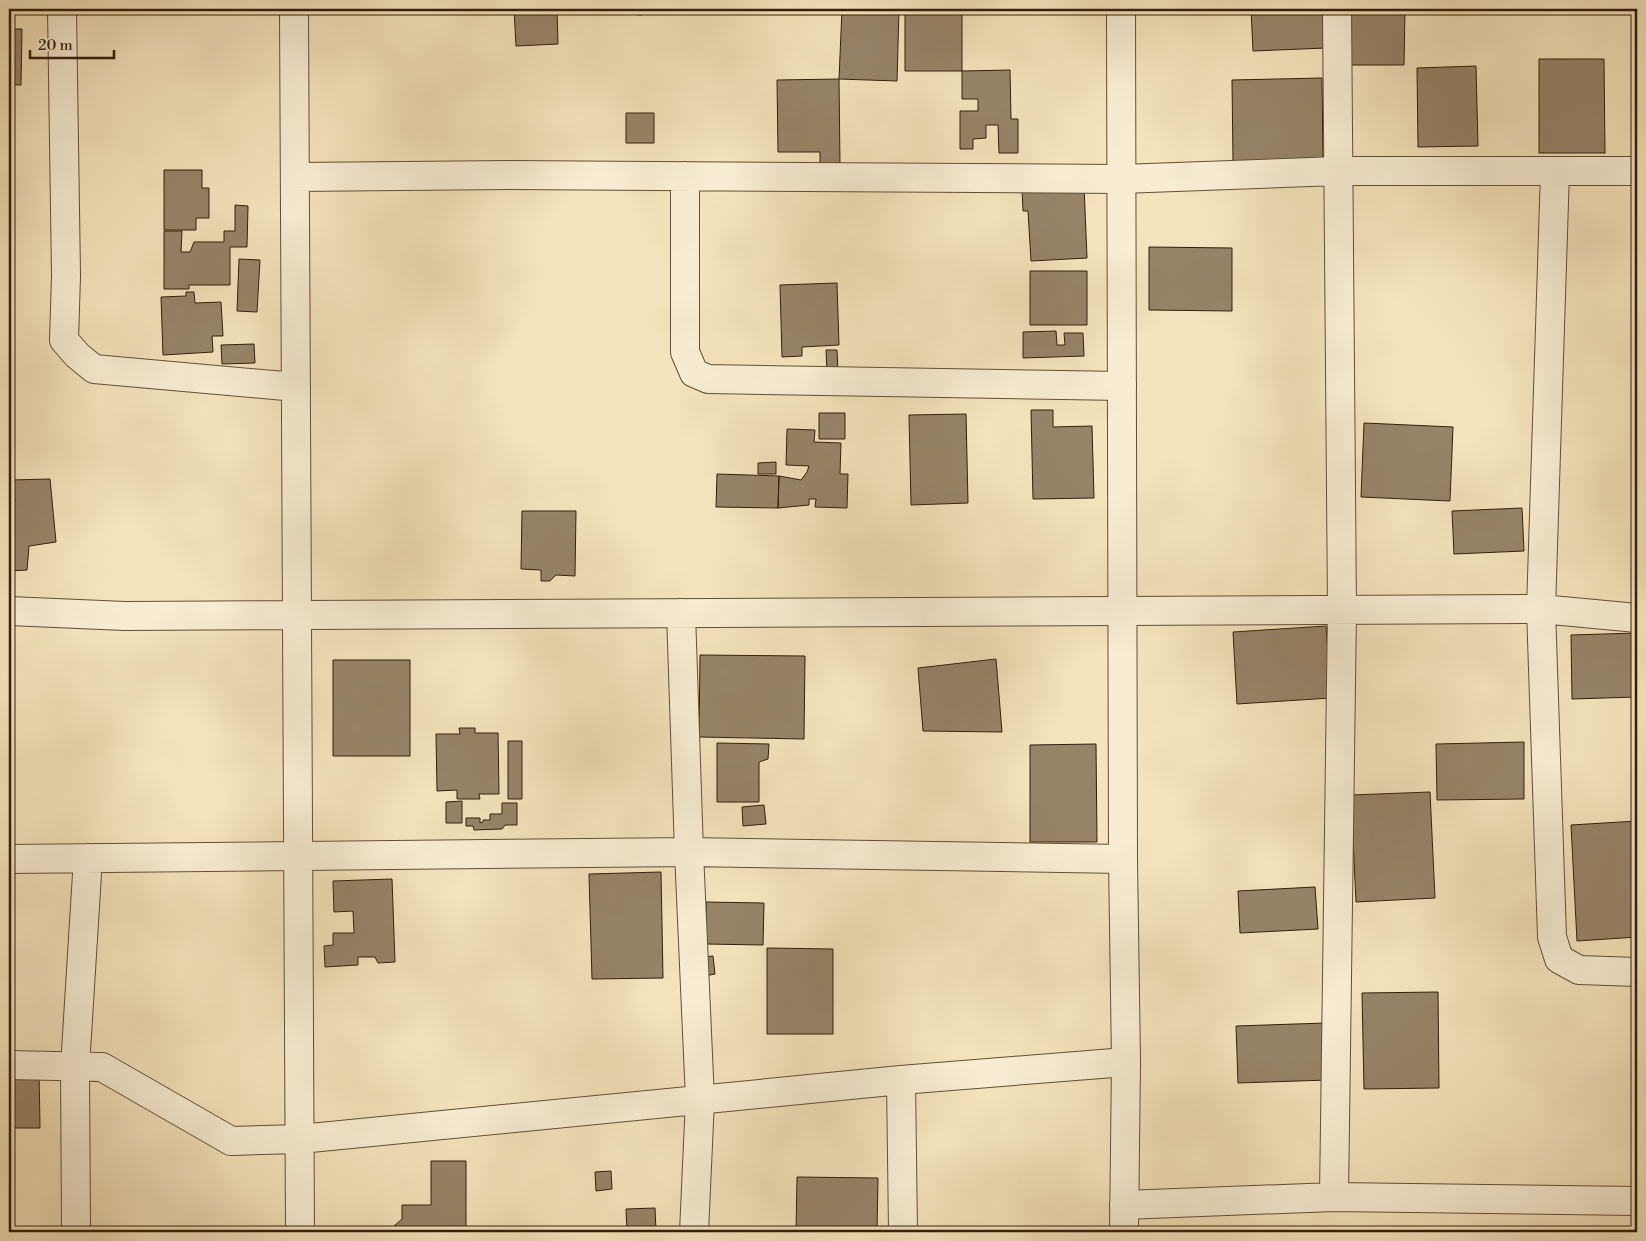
<svg xmlns="http://www.w3.org/2000/svg" width="1646" height="1241" font-family="'Libre Bodoni',serif">
<rect width="100%" height="100%" fill="#f4e3bc"/>
<filter id="stains"><feTurbulence type="fractalNoise" baseFrequency=".004" numOctaves="4"/><feColorMatrix values="0 0 0 0 .2 0 0 0 0 .09 0 0 0 0 .02 0 0 0 .5 -.17"/></filter>
<radialGradient id="worn" r=".72"><stop offset=".6" stop-color="#630" stop-opacity="0"/><stop offset="1" stop-color="#630" stop-opacity=".3"/></radialGradient>
<path fill="#978468" stroke="#321e0c" d="M 514,9 L 557,9 L 558,44 L 516,46 Z
M 597,9 L 643,9 L 642,15 L 597,12 Z
M 842,9 L 899,9 L 897,81 L 839,79 Z
M 905,9 L 962,9 L 962,71 L 905,71 Z
M 1251,9 L 1325,9 L 1326,48 L 1253,51 Z
M 1351,9 L 1405,9 L 1404,65 L 1350,65 Z
M 9,29 L 22,29 L 21,85 L 9,85 Z
M 1539,59 L 1604,59 L 1605,153 L 1539,153 Z
M 1476,66 L 1478,146 L 1418,147 L 1417,68 Z
M 1010,70 L 1011,119 L 1018,119 L 1018,153 L 999,153 L 998,125 L 986,125 L 986,138 L 973,139 L 973,149 L 960,149 L 960,111 L 978,111 L 978,99 L 962,99 L 962,71 Z
M 1322,78 L 1323,160 L 1233,161 L 1232,80 Z
M 839,79 L 840,166 L 820,166 L 820,152 L 778,152 L 777,80 Z
M 626,113 L 654,113 L 654,143 L 626,143 Z
M 164,170 L 202,170 L 202,188 L 209,188 L 209,218 L 196,218 L 196,230 L 164,230 Z
M 1084,185 L 1087,258 L 1031,261 L 1028,211 L 1023,211 L 1022,188 Z
M 235,205 L 248,206 L 247,247 L 230,247 L 230,285 L 189,285 L 189,289 L 164,289 L 164,231 L 182,231 L 181,252 L 190,252 L 194,242 L 224,242 L 224,231 L 235,231 Z
M 1149,247 L 1232,248 L 1232,311 L 1149,310 Z
M 239,259 L 260,260 L 257,312 L 237,311 Z
M 1030,271 L 1087,271 L 1087,325 L 1030,325 Z
M 837,283 L 839,345 L 802,347 L 802,356 L 782,357 L 780,285 Z
M 186,292 L 194,292 L 195,303 L 221,302 L 223,336 L 212,336 L 213,352 L 163,355 L 161,297 L 186,296 Z
M 1056,331 L 1057,345 L 1065,345 L 1064,333 L 1083,333 L 1084,356 L 1023,358 L 1023,332 Z
M 254,344 L 255,363 L 222,364 L 221,345 Z
M 826,350 L 837,350 L 838,371 L 827,371 Z
M 1031,410 L 1053,410 L 1053,427 L 1092,426 L 1094,498 L 1033,499 Z
M 819,413 L 845,413 L 845,439 L 819,439 Z
M 966,414 L 968,503 L 911,505 L 909,415 Z
M 1364,423 L 1453,427 L 1450,501 L 1361,497 Z
M 787,429 L 815,430 L 814,442 L 841,443 L 840,474 L 848,474 L 847,508 L 815,507 L 816,499 L 809,499 L 809,505 L 778,508 L 779,476 L 801,480 L 807,472 L 809,466 L 786,465 Z
M 776,462 L 776,474 L 758,474 L 758,463 Z
M 717,474 L 779,476 L 778,508 L 716,507 Z
M 50,479 L 56,542 L 29,546 L 27,570 L 9,571 L 9,502 L 15,501 L 11,480 Z
M 1522,508 L 1524,551 L 1454,554 L 1452,511 Z
M 522,511 L 576,511 L 575,576 L 556,575 L 550,581 L 541,581 L 541,570 L 521,569 Z
M 1326,626 L 1331,698 L 1237,704 L 1233,632 Z
M 1637,633 L 1637,697 L 1572,699 L 1571,635 Z
M 700,655 L 805,656 L 804,739 L 699,737 Z
M 996,659 L 1002,732 L 923,731 L 918,668 Z
M 333,660 L 410,660 L 410,756 L 333,756 Z
M 459,728 L 475,728 L 475,733 L 498,733 L 499,794 L 479,794 L 480,799 L 457,799 L 457,790 L 437,791 L 436,734 L 460,734 Z
M 508,741 L 522,741 L 522,799 L 508,799 Z
M 1524,742 L 1524,799 L 1437,800 L 1436,744 Z
M 717,743 L 769,744 L 768,759 L 759,762 L 759,802 L 717,802 Z
M 1096,744 L 1097,842 L 1030,842 L 1030,745 Z
M 1430,792 L 1435,898 L 1356,902 L 1351,795 Z
M 462,801 L 462,823 L 446,823 L 446,802 Z
M 502,803 L 517,803 L 517,825 L 505,825 L 502,829 L 474,830 L 473,826 L 466,826 L 466,818 L 480,818 L 480,823 L 483,822 L 483,820 L 490,820 L 490,814 L 502,814 Z
M 764,805 L 766,824 L 743,826 L 742,807 Z
M 1637,821 L 1637,937 L 1577,941 L 1571,825 Z
M 661,872 L 663,978 L 592,979 L 589,874 Z
M 392,879 L 395,962 L 378,963 L 375,957 L 358,957 L 358,965 L 325,967 L 324,946 L 333,945 L 333,933 L 354,933 L 353,911 L 334,912 L 333,881 Z
M 1315,887 L 1318,929 L 1240,933 L 1238,891 Z
M 706,902 L 764,903 L 763,945 L 706,944 Z
M 767,948 L 833,949 L 833,1034 L 767,1034 Z
M 713,956 L 715,974 L 705,976 L 703,957 Z
M 1438,992 L 1439,1088 L 1364,1089 L 1362,993 Z
M 1326,1023 L 1328,1080 L 1238,1083 L 1236,1026 Z
M 39,1069 L 40,1128 L 9,1128 L 9,1070 Z
M 431,1161 L 466,1161 L 466,1232 L 396,1232 L 394,1226 L 402,1219 L 402,1205 L 431,1205 Z
M 611,1171 L 612,1189 L 596,1191 L 595,1172 Z
M 797,1177 L 878,1178 L 877,1232 L 796,1232 Z
M 655,1208 L 656,1232 L 627,1232 L 626,1209 Z
M 1238,1230 L 1329,1230 L 1329,1232 L 1238,1232 Z"/>
<g fill="none" stroke-linecap="round" stroke-linejoin="round">
<defs>
<path id="minor" d="M 62,9 L 66,276 L 64,340 L 77,355 L 94,369 L 296,387
M 294,9 L 300,1232
M 1555,171 L 1541,609 L 1552,937 L 1559,959 L 1579,970 L 1637,972
M 685,176 L 685,352 L 694,373 L 708,379 L 1122,386
M 295,177 L 510,175 L 1121,179 L 1338,171 L 1637,171
M 9,611 L 125,616 L 1541,609 L 1637,618
M 681,613 L 689,852 L 700,1100 L 694,1232
M 9,859 L 689,852 L 1123,859
M 9,1065 L 102,1067 L 231,1141 L 300,1139 L 901,1080 L 1126,1062
M 901,1080 L 903,1232
M 1334,1197 L 1342,610 L 1337,9
M 1124,1205 L 1334,1197 L 1637,1201
M 76,1232 L 75,1067 L 88,858"/>
<path id="tertiary" d="M 1121,9 L 1123,859 L 1126,1062 L 1124,1232"/>
</defs>
<use href="#minor" stroke="#624f38" stroke-width="30"/>
<use href="#tertiary" stroke="#624f38" stroke-width="30"/>
<use href="#minor" stroke="#f8edd3" stroke-width="28"/>
<use href="#tertiary" stroke="#f8edd3" stroke-width="28"/>
</g>
<rect width="1646" height="1241" fill="none" stroke="#f4e3bc" stroke-width="30"/>
<rect x="10" y="10" width="1626" height="1221" fill="none" stroke="#321e0c" stroke-width="2.5"/>
<rect x="15" y="15" width="1616" height="1211" fill="none" stroke="#321e0c"/>
<path d="M30 50v8h84v-8" fill="none" stroke="#321e0c" stroke-width="2.5"/>
<text x="38" y="50" font-size="15" fill="#321e0c" stroke="#f8edd3" stroke-width="4" paint-order="stroke">20 m</text>
<rect width="100%" height="100%" filter="url(#stains)"/>
<rect width="100%" height="100%" fill="url(#worn)"/>
</svg>
